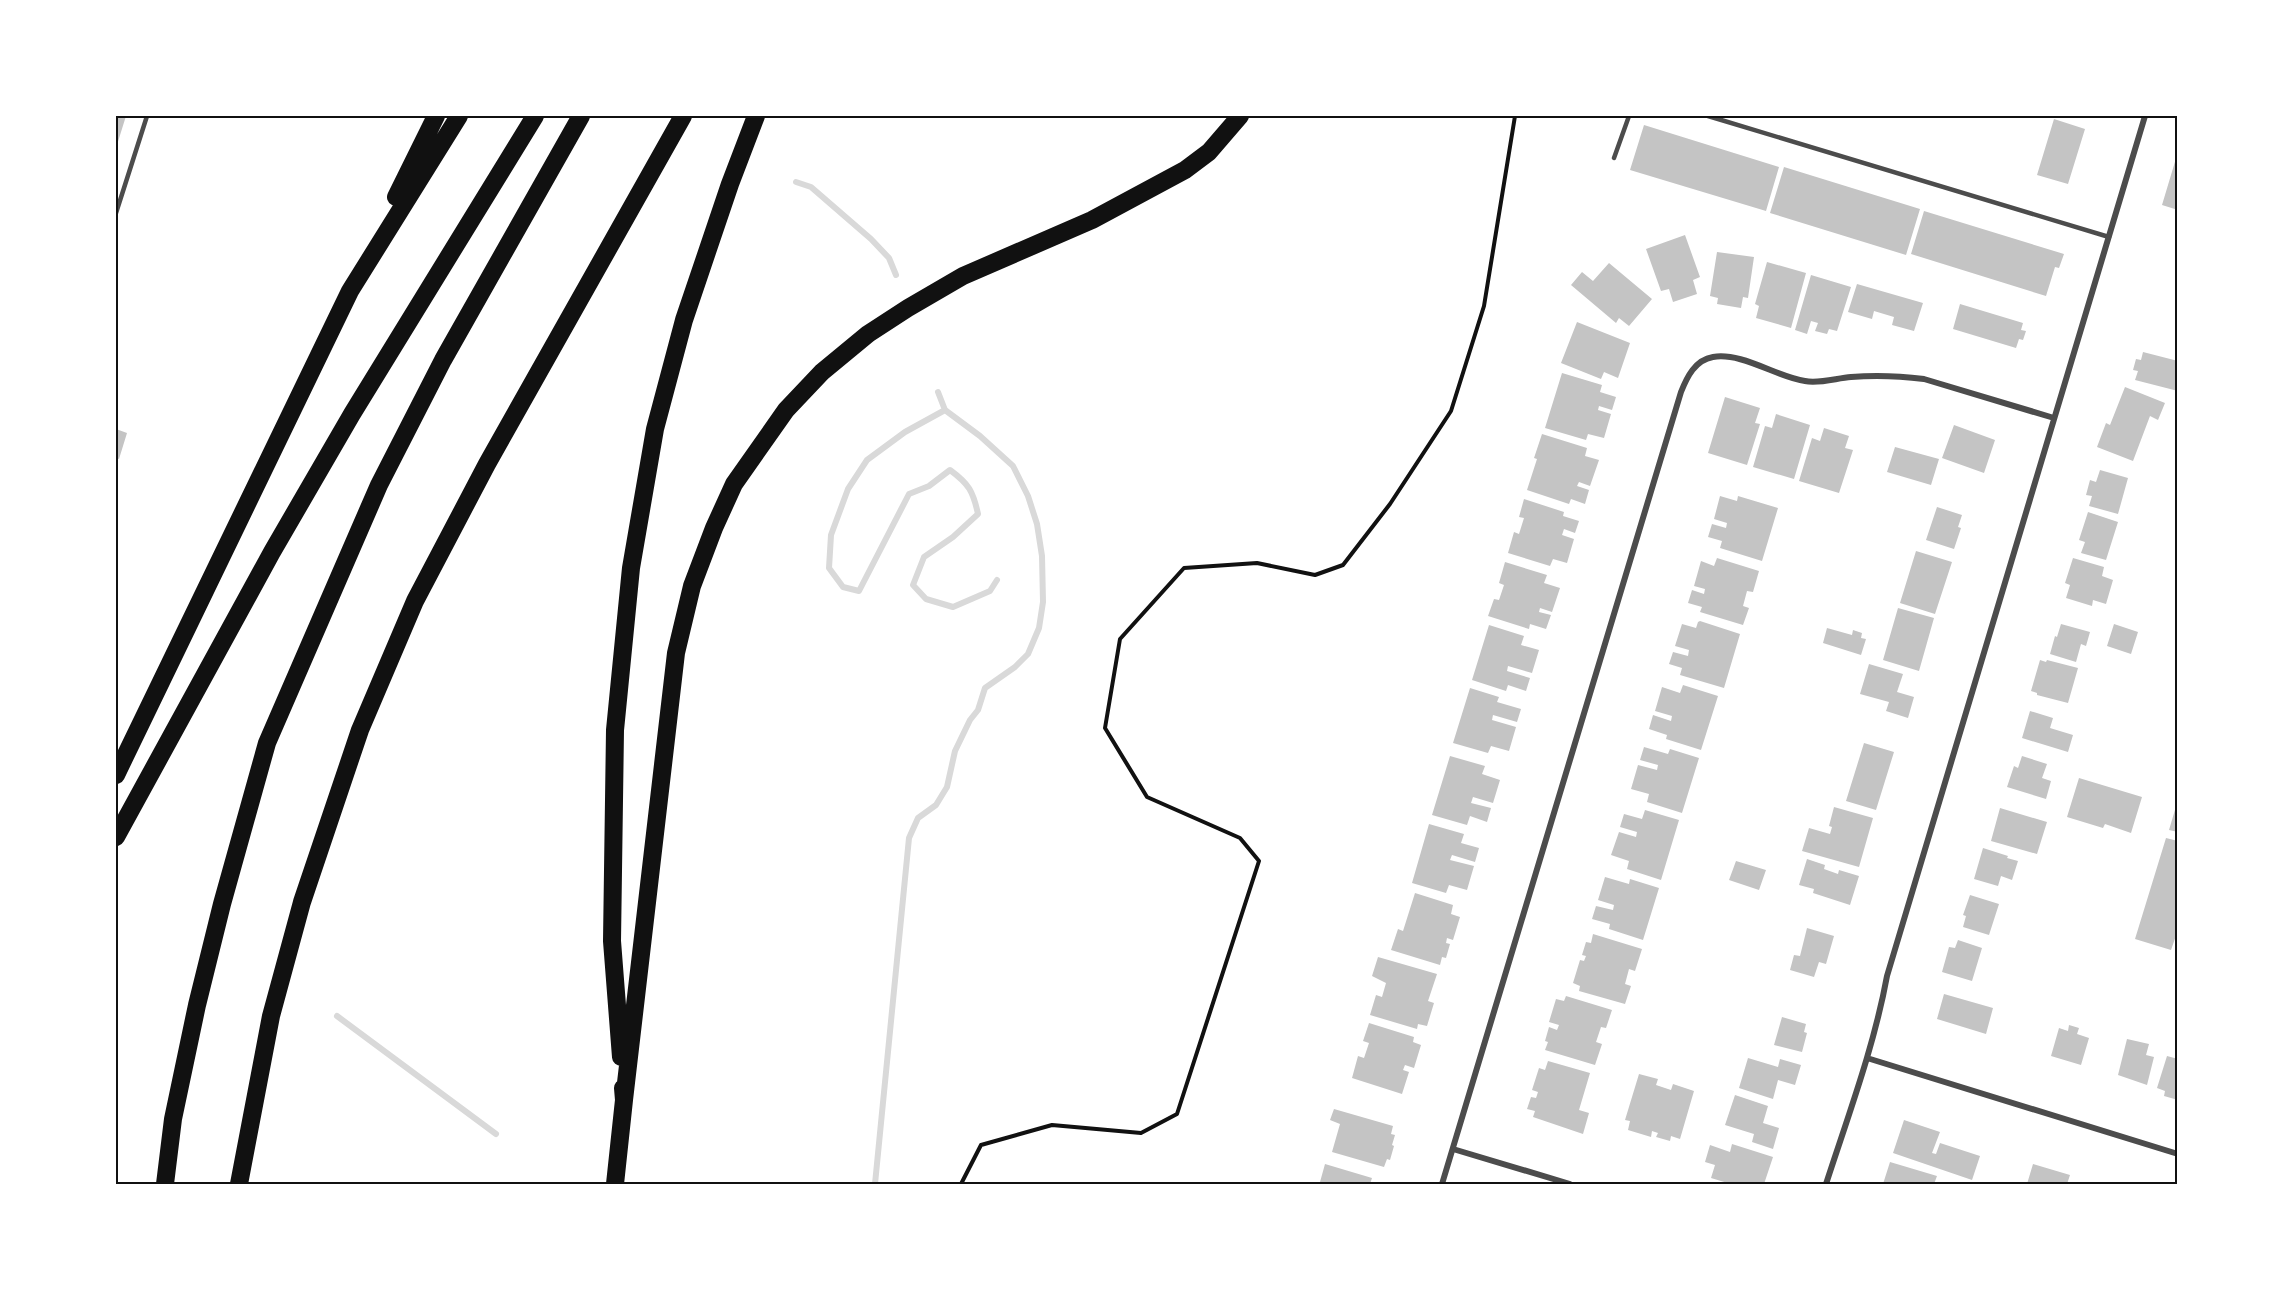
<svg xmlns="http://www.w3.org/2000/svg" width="2293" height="1300" font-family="Quicksand,sans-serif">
<rect width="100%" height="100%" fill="#fff"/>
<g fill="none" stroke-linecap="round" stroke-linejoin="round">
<path stroke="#d9d9d9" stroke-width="6" d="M 796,182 L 811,187 L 871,239 L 889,258 L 896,275
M 938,392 L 945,410 L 905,432 L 867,460 L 848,489 L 831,535 L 829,568 L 843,587 L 859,591 L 909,494 L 929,486 L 950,470 C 969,484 973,491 978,514 L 953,537 L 924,557 L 913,585 L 926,599 L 953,607 L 990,591 L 997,580
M 337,1016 L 496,1134
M 875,1184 L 909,838 L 918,818 L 936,805 L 947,787 L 955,751 L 970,720 L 978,710 L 985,688 L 1015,667 L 1028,654 L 1039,628 L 1043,602 L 1042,556 L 1037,524 L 1028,496 L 1013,466 L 980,436 L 945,410"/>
</g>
<path fill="#c4c4c4" d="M 116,116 L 126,116 L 116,148 Z
M 2054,119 L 2085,129 L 2068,184 L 2037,175 Z
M 1644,125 L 1779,167 L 1766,211 L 1630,170 Z
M 2177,155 L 2178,155 L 2178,210 L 2162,205 Z
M 1784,167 L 1920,209 L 1906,255 L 1770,213 Z
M 1924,211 L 2064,254 L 2059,268 L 2055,267 L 2046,296 L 1911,254 Z
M 1685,235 L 1700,277 L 1693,280 L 1697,294 L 1673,302 L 1669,289 L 1661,291 L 1646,249 Z
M 1717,252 L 1754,257 L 1748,298 L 1743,297 L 1741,308 L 1717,304 L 1718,298 L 1710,296 Z
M 1767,262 L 1806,273 L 1791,328 L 1756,318 L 1759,306 L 1755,304 Z
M 1609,263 L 1652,299 L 1629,326 L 1619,318 L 1616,323 L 1571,285 L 1582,272 L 1593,281 Z
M 1811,275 L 1851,287 L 1837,331 L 1829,329 L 1827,334 L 1815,331 L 1818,323 L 1811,321 L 1807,334 L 1795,330 Z
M 1857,284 L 1923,303 L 1914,331 L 1892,325 L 1894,317 L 1874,311 L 1872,319 L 1848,312 Z
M 1960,304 L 2023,323 L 2021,330 L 2026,331 L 2023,340 L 2019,339 L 2016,348 L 1953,329 Z
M 1577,322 L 1630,343 L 1618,378 L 1604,372 L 1601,379 L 1561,363 Z
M 2143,352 L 2178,361 L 2178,391 L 2135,380 L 2138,371 L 2133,370 L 2136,359 L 2141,360 Z
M 1562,373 L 1602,385 L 1600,392 L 1616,397 L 1612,410 L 1599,406 L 1598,410 L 1611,414 L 1604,438 L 1588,434 L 1586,440 L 1545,428 Z
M 2125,387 L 2165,403 L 2158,420 L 2150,416 L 2133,461 L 2097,447 L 2106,423 L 2110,425 Z
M 1725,397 L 1760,408 L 1755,423 L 1760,424 L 1747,465 L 1708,453 Z
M 1776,414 L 1810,425 L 1794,479 L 1753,467 L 1765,426 L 1772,428 Z
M 1954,425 L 1995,440 L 1984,473 L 1942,458 Z
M 1824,428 L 1849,436 L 1845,448 L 1853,450 L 1839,493 L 1799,481 L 1812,438 L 1820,441 Z
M 116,429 L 127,433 L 119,459 L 116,458 Z
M 1542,434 L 1587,448 L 1585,456 L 1599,460 L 1590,486 L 1579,482 L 1577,486 L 1589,490 L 1585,504 L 1571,499 L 1569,504 L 1527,490 L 1537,459 L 1534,458 Z
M 1895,447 L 1939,459 L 1931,485 L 1887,472 Z
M 2100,470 L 2128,478 L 2118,514 L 2089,506 L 2092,496 L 2086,495 L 2090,480 L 2096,482 Z
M 1720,496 L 1737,501 L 1738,496 L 1778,508 L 1762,561 L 1720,548 L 1722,541 L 1708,537 L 1712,524 L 1726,528 L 1727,523 L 1714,519 Z
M 1524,499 L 1564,512 L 1563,516 L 1579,521 L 1575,533 L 1564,529 L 1562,535 L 1574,539 L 1567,563 L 1553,559 L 1550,566 L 1508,553 L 1514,532 L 1519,534 L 1524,518 L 1519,517 Z
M 1937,507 L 1962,515 L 1958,527 L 1961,528 L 1954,549 L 1926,540 Z
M 2088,512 L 2118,522 L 2106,560 L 2081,553 L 2085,542 L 2079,540 Z
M 1916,551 L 1952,562 L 1935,614 L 1900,603 Z
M 1717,558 L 1759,571 L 1753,592 L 1747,591 L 1743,606 L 1749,608 L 1743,625 L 1700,612 L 1702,607 L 1688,603 L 1692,590 L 1704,594 L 1705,589 L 1694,586 L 1701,561 L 1714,566 Z
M 2073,558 L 2104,567 L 2102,576 L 2113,580 L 2106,604 L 2093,600 L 2092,606 L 2066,598 L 2070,585 L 2065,583 Z
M 1505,562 L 1547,575 L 1544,583 L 1560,588 L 1552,612 L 1540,608 L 1539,612 L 1551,615 L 1546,629 L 1530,624 L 1529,629 L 1488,616 L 1494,599 L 1499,600 L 1504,585 L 1499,583 Z
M 1898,608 L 1934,618 L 1919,671 L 1883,660 Z
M 1700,621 L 1740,634 L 1724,688 L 1680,675 L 1682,668 L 1669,664 L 1673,652 L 1688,656 L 1689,650 L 1675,646 L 1682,624 L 1696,628 L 1698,622 Z
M 2061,624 L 2090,632 L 2086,646 L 2081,644 L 2076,662 L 2050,654 L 2055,636 L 2057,637 Z
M 2114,624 L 2138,632 L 2131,654 L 2107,646 Z
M 1489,625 L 1524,636 L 1521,645 L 1539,650 L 1532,673 L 1508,666 L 1507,671 L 1530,678 L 1526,691 L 1508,685 L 1506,691 L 1472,680 Z
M 1827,628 L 1852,635 L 1853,630 L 1862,633 L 1861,638 L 1866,639 L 1861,655 L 1823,643 Z
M 2040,660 L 2046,662 L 2047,660 L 2078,668 L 2068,703 L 2037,695 L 2037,693 L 2031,691 Z
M 1869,664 L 1903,674 L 1897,692 L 1914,697 L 1908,718 L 1886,711 L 1889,702 L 1860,694 Z
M 1683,685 L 1718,696 L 1701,750 L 1666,739 L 1667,735 L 1649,729 L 1653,715 L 1671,721 L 1672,716 L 1655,711 L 1662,687 L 1680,693 Z
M 1470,688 L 1499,697 L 1497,702 L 1521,709 L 1517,722 L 1493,715 L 1492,720 L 1516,727 L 1509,751 L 1491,746 L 1488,753 L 1453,743 Z
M 2030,711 L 2053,718 L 2050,728 L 2073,735 L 2068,752 L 2022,738 Z
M 1864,743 L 1894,752 L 1876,810 L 1846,801 Z
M 1644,747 L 1668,754 L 1670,749 L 1699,758 L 1682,813 L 1647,802 L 1649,794 L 1631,789 L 1638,765 L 1657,770 L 1658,765 L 1640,760 Z
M 1450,756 L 1485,766 L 1482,774 L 1500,780 L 1493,803 L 1473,797 L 1471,803 L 1491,808 L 1487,822 L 1470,816 L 1467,825 L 1432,815 Z
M 2022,756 L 2047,764 L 2042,778 L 2051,781 L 2046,799 L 2007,787 L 2014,766 L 2018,768 Z
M 2079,778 L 2142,797 L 2131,833 L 2105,824 L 2103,828 L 2067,817 Z
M 2177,803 L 2178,803 L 2178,832 L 2169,830 Z
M 1834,807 L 1873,818 L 1859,867 L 1802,851 L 1809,828 L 1830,834 L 1832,827 L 1829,826 Z
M 2000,808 L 2047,822 L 2037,854 L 1991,841 Z
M 1645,810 L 1679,820 L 1661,880 L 1627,869 L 1629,861 L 1611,855 L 1619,832 L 1636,837 L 1637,832 L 1620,827 L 1624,814 L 1642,819 Z
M 1429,824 L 1464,834 L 1461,843 L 1479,848 L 1475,862 L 1452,855 L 1450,860 L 1474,866 L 1467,890 L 1449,885 L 1446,893 L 1412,883 Z
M 2166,838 L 2178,841 L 2178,930 L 2171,950 L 2135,939 Z
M 1983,848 L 2008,856 L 2007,858 L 2018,861 L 2012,880 L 2001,876 L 1998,886 L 1974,879 Z
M 1807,859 L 1825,865 L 1824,869 L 1838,874 L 1839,870 L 1859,876 L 1850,905 L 1813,893 L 1814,889 L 1799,885 Z
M 1736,861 L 1766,870 L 1759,890 L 1729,880 Z
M 1605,877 L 1629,884 L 1630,879 L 1659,888 L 1643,940 L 1609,929 L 1610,924 L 1592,919 L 1596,906 L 1613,910 L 1614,905 L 1598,900 Z
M 1415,893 L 1453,905 L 1451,914 L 1460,917 L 1453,940 L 1447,938 L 1446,943 L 1450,944 L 1446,958 L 1442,957 L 1440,965 L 1391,950 L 1398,929 L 1403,931 Z
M 1970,895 L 1999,904 L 1989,935 L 1963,927 L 1966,916 L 1963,915 Z
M 1807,928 L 1834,936 L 1826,964 L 1819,962 L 1814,977 L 1790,970 L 1794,955 L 1800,956 Z
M 1593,934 L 1642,949 L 1635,971 L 1629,969 L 1625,984 L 1631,986 L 1625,1004 L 1579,991 L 1580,986 L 1573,983 L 1580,960 L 1584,961 L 1586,956 L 1582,955 L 1586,942 L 1591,943 Z
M 1958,940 L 1982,948 L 1972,981 L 1942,972 L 1949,947 L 1955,948 Z
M 1378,957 L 1437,974 L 1428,1001 L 1434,1003 L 1427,1026 L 1418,1024 L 1417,1029 L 1370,1015 L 1376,995 L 1382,997 L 1386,983 L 1372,976 Z
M 1944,994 L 1993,1008 L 1986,1034 L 1937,1019 Z
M 1566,996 L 1612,1010 L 1606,1028 L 1601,1027 L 1596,1042 L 1602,1044 L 1595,1065 L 1545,1050 L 1548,1042 L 1545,1041 L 1549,1027 L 1557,1030 L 1559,1025 L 1549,1022 L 1556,999 L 1564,1001 Z
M 1782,1017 L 1806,1024 L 1804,1032 L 1807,1033 L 1802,1052 L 1774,1045 Z
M 1369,1023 L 1414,1037 L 1413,1042 L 1421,1045 L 1414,1068 L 1405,1065 L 1403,1070 L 1409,1072 L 1402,1094 L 1352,1078 L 1358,1056 L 1364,1058 L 1369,1043 L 1363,1041 Z
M 2069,1025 L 2079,1028 L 2077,1034 L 2089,1038 L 2081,1065 L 2051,1056 L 2059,1028 L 2068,1031 Z
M 2127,1039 L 2149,1044 L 2146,1055 L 2154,1057 L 2147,1085 L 2118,1075 Z
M 2167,1056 L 2178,1059 L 2178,1100 L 2164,1096 L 2165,1091 L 2157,1088 Z
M 1748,1058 L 1778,1067 L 1780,1059 L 1801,1065 L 1795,1085 L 1778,1080 L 1773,1099 L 1739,1088 Z
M 1548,1061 L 1590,1073 L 1579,1110 L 1589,1113 L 1583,1134 L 1533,1117 L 1535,1111 L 1527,1109 L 1531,1097 L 1536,1098 L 1538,1092 L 1532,1090 L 1539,1068 L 1545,1070 Z
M 1639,1074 L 1658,1079 L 1656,1085 L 1671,1090 L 1673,1084 L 1694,1091 L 1680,1139 L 1671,1136 L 1670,1141 L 1656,1137 L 1658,1133 L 1652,1131 L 1651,1137 L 1628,1130 L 1630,1121 L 1625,1120 Z
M 1735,1095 L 1768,1106 L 1763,1123 L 1779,1128 L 1773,1149 L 1752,1142 L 1754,1134 L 1725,1125 Z
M 1334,1109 L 1393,1126 L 1391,1134 L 1395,1135 L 1392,1145 L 1394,1146 L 1390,1160 L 1387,1159 L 1384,1167 L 1332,1152 L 1340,1124 L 1330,1120 Z
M 1904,1120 L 1940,1132 L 1932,1153 L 1936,1154 L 1940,1143 L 1980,1156 L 1972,1180 L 1893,1153 Z
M 1732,1144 L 1773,1157 L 1764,1184 L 1731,1184 L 1711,1178 L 1715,1165 L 1705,1162 L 1710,1145 L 1730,1152 Z
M 1890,1162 L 1937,1176 L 1934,1184 L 1883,1184 Z
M 1325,1164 L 1372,1178 L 1370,1184 L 1326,1184 L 1320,1182 Z
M 2033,1164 L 2070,1175 L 2067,1184 L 2027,1184 Z"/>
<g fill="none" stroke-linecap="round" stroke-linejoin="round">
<path stroke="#111" stroke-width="4" d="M 961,1184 L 981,1145 L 1052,1125 L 1141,1133 L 1177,1114 L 1259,861 L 1240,838 L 1147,797 L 1105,728 L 1120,639 L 1184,568 L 1257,563 L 1315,575 L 1343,565 L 1390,504 L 1451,411 L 1484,306 L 1515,116"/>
<path stroke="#4c4c4c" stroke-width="4.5" d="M 1708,116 L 2109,237
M 1614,158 L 1629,116
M 116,213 L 147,116"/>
<path stroke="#4c4c4c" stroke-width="6" d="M 1867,1058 L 2178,1154
M 1453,1149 L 1570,1184
M 1442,1184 L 1681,392 C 1687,377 1695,360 1713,357 C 1742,352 1777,377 1805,381 C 1819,384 1837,378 1851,377 C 1875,375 1900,376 1924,379 L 2054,418
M 1826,1184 C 1848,1116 1874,1047 1887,976 L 2145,116"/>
<path stroke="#111" stroke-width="18" d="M 396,197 L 436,116
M 116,775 L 350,291 L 459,116
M 116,837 L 272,552 L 352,414 L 535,116
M 621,1057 L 612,941 L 615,730 L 631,568 L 655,429 L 684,320 L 730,184 L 756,116
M 624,1100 L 676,653 L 692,586 L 714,528 L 734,484 L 786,410 L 822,372 L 868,334 L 908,308 L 963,276 L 1092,220 L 1185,170 L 1209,152 L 1240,116
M 165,1184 L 173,1119 L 197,1005 L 222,904 L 267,743 L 379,485 L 443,360 L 581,116
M 239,1184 L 271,1016 L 302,902 L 360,730 L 415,601 L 487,464 L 683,116
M 615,1184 L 624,1100 L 623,1088"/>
</g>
<rect width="2293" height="1300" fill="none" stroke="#ffffff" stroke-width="234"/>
<rect x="117" y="117" width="2059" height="1066" fill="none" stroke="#111" stroke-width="2"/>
</svg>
